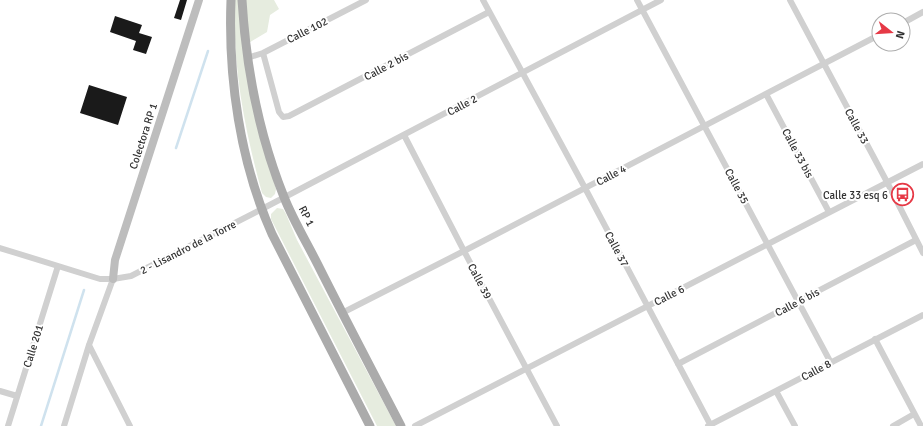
<svg xmlns="http://www.w3.org/2000/svg" width="923" height="426" font-family="Signika,sans-serif">
<rect width="100%" height="100%" fill="#fff"/>
<path fill="#e6ecdf" d="M 235,0 L 241,0 L 256,116 L 276,189 L 275,194 L 271,198 L 266,197 L 262,193 C 245,131 232,66 235,0 Z
M 246,0 L 274,0 L 279,9 L 270,15 L 267,32 L 247,44 Z
M 277,208 L 283,209 L 286,214 L 297,240 L 396,426 L 377,426 L 271,219 L 271,214 Z"/>
<g fill="none" stroke-linecap="round" stroke-linejoin="round">
<path stroke="#cfe2ee" stroke-width="2.5" d="M 176,148 L 208,51
M 41,426 L 84,290"/>
</g>
<path fill="#1a1a1a" d="M 180,0 L 187,0 L 181,20 L 174,18 Z
M 115,16 L 142,25 L 139,33 L 152,37 L 146,54 L 133,50 L 136,41 L 110,32 Z
M 89,85 L 127,97 L 118,125 L 80,113 Z"/>
<g fill="none" stroke-linecap="round" stroke-linejoin="round">
<path stroke="#d0d0d0" stroke-width="6" d="M 483,0 L 585,188 L 711,426
M 637,0 L 831,363
M 790,0 L 887,182 L 923,253
M 903,23 L 923,12
M 263,53 L 279,112 L 283,117 L 289,116 L 489,12
M 247,58 L 263,53 L 366,0
M 766,94 L 829,212
M 404,135 L 464,251 L 557,426
M 0,248 L 100,279 L 113,279 L 131,276 L 262,209 L 661,0
M 342,313 L 464,251 L 879,35
M 875,339 L 921,426
M 89,345 L 130,426
M 678,364 L 916,240
M 0,391 L 17,396
M 776,391 L 795,426
M 8,426 L 58,266
M 64,426 L 89,345 L 113,279
M 415,426 L 923,164
M 708,426 L 923,315
M 893,426 L 914,414"/>
<path stroke="#bdbdbd" stroke-width="8" d="M 113,279 L 115,260 L 199,0"/>
<path stroke="#ababab" stroke-width="9" d="M 231,0 C 228,78 240,162 272,234 L 370,426
M 242,0 C 246,67 259,135 284,197 C 293,220 307,243 318,265 C 345,319 373,372 401,426"/>
</g>
<defs>
<symbol id="bus-ring" viewBox="-11 -11 22 22"><circle r="9.5" fill="#fff" stroke="#e63946" stroke-width="1.5"/><path d="M-5-6H5V4H4V6H2V4H-2V6H-4V4H-5ZM-3.5-4V0h7V-4ZM-3.5 1.2v1.5H-2V1.2ZM2 1.2v1.5H3.5V1.2Z" fill="#e63946"/></symbol>
</defs>
<g fill-rule="evenodd">
<use href="#bus-ring" x="890" y="182" width="25" height="25"/>
</g>
<g text-anchor="middle" stroke-width="4" stroke-linejoin="round" paint-order="stroke">
<g font-size="11" fill="#333" stroke="#fff">
<text transform="translate(307 30) rotate(-27)" y="4">Calle 102</text>
<text transform="translate(386 66) rotate(-28)" y="4">Calle 2 bis</text>
<text transform="translate(462 105) rotate(-28)" y="4">Calle 2</text>
<text transform="translate(857 126) rotate(62)" y="4">Calle 33</text>
<text transform="translate(143 136) rotate(-72)" y="4">Colectora RP 1</text>
<text transform="translate(798 153) rotate(62)" y="4">Calle 33 bis</text>
<text transform="translate(611 175) rotate(-28)" y="4">Calle 4</text>
<text transform="translate(737 186) rotate(62)" y="4">Calle 35</text>
<text transform="translate(307 216) rotate(63)" y="4">RP 1</text>
<text transform="translate(188 247) rotate(-27)" y="4">2 - Lisandro de la Torre</text>
<text transform="translate(617 249) rotate(62)" y="4">Calle 37</text>
<text transform="translate(480 281) rotate(62)" y="4">Calle 39</text>
<text transform="translate(669 295) rotate(-27)" y="4">Calle 6</text>
<text transform="translate(797 302) rotate(-28)" y="4">Calle 6 bis</text>
<text transform="translate(33 346) rotate(-73)" y="4">Calle 201</text>
<text transform="translate(816 370) rotate(-28)" y="4">Calle 8</text>
</g>
<g font-size="11" fill="#333" stroke="#fff" text-anchor="end">
<text x="888" y="199">Calle 33 esq 6</text>
</g>
</g>
<g transform="translate(891 32) rotate(107)"><circle r="19" fill="#ffffff" stroke="#adadad"/>
<path d="M0-3L7 15L0 10L-7 15Z" fill="#e63946"/>
<text y="-6" font-size="11" font-weight="bold" text-anchor="middle" fill="#333333">N</text>
</g>
</svg>
